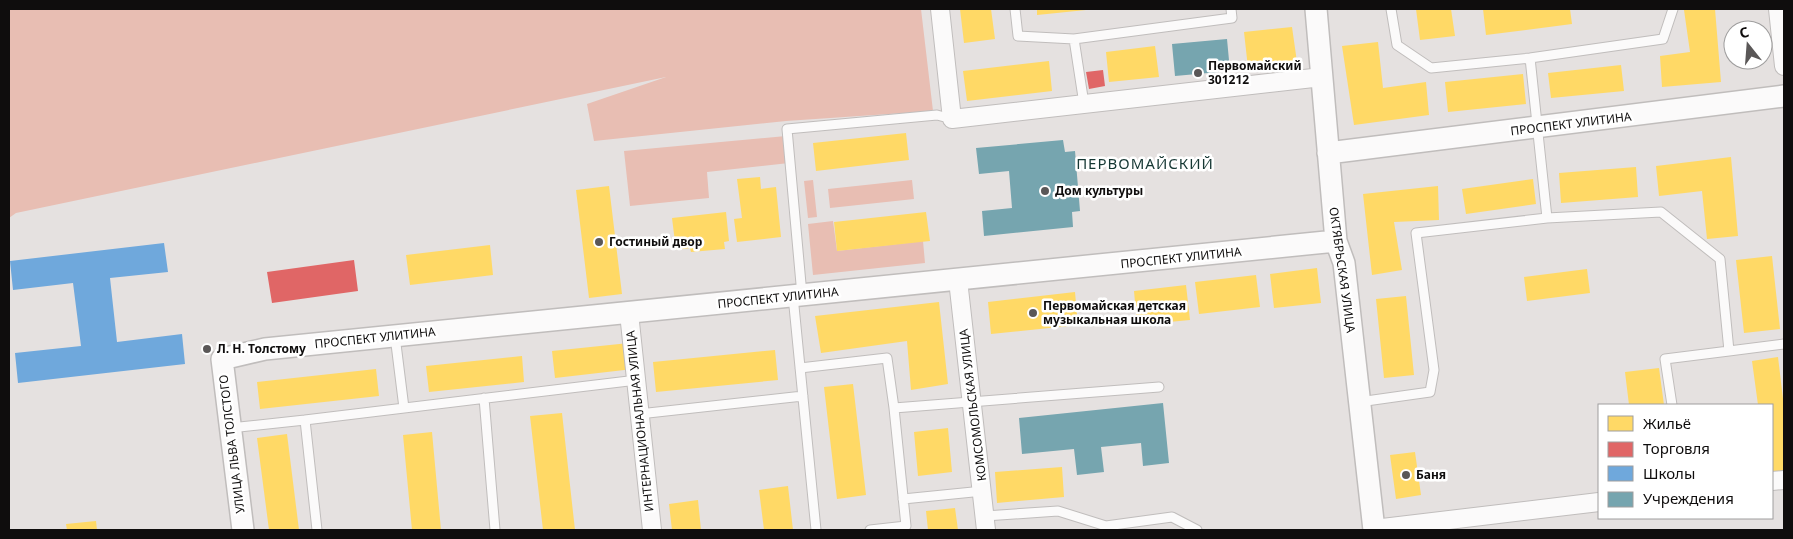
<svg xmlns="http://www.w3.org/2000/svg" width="1793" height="539" font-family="'Noto Sans',sans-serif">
<rect width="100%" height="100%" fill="#e5e1e0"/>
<path fill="#e8beb3" d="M 9,9 L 921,9 L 933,111 L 786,121 L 594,141 L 587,104 L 666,77 L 16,213 L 9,218 Z
M 786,136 L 789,163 L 707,172 L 709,198 L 630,206 L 624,151 Z
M 813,180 L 817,217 L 808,218 L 804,181 Z
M 912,180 L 914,199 L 830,208 L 828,189 Z
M 833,221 L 837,251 L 923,241 L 925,263 L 813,275 L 808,224 Z"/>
<path fill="#ffd966" d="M 960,9 L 991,9 L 995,39 L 964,43 Z
M 1037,9 L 1086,9 L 1086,10 L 1037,15 Z
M 1416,9 L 1451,9 L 1455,36 L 1420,40 Z
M 1483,9 L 1570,9 L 1572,24 L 1486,35 Z
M 1715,9 L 1721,82 L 1662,87 L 1660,56 L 1690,52 L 1684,10 Z
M 1292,27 L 1297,62 L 1248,68 L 1244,32 Z
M 1378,42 L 1383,88 L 1426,82 L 1429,115 L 1354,125 L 1342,46 Z
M 1155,46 L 1159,77 L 1109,82 L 1106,52 Z
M 1049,61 L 1052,91 L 967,101 L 963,71 Z
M 1621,65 L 1624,91 L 1551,98 L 1548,73 Z
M 1523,74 L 1526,104 L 1448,112 L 1445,82 Z
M 906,133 L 909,160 L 816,171 L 813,143 Z
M 1731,157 L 1738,236 L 1707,239 L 1702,191 L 1659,196 L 1656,166 Z
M 1636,167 L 1638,197 L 1561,203 L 1559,173 Z
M 760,177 L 761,189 L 776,187 L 781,237 L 737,242 L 734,219 L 742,218 L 737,179 Z
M 1533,179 L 1536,204 L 1466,214 L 1462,189 Z
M 609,186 L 622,294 L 589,298 L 576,190 Z
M 1438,186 L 1439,220 L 1394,222 L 1402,270 L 1372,275 L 1363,194 Z
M 726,212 L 729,241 L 724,242 L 725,249 L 691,252 L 690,248 L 676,250 L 672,218 Z
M 926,212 L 930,241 L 837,251 L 834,222 Z
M 490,245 L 493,275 L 410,285 L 406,255 Z
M 1772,256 L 1780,329 L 1744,333 L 1736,260 Z
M 1317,268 L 1321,303 L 1274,308 L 1270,274 Z
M 1587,269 L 1590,293 L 1527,301 L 1524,277 Z
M 1256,275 L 1260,307 L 1199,314 L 1195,282 Z
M 1186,285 L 1190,320 L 1137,325 L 1134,291 Z
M 1075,292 L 1078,325 L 991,334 L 988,302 Z
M 1406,296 L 1414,375 L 1384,378 L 1376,299 Z
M 939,302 L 948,384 L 911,390 L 907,341 L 821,353 L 815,316 Z
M 629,343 L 633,369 L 555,378 L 552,351 Z
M 775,350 L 778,380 L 656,392 L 653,362 Z
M 522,356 L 524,382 L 429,392 L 426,366 Z
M 1778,357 L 1784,407 L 1784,473 L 1772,474 L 1772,405 L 1758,405 L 1752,361 Z
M 1659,368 L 1664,405 L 1629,405 L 1625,372 Z
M 376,369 L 379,396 L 260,409 L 257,382 Z
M 853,384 L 866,495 L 837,499 L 824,387 Z
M 562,413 L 575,530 L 543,530 L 530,416 Z
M 948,428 L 952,472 L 918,476 L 914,432 Z
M 432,432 L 441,530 L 412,530 L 403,435 Z
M 287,434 L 299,530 L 269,530 L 257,438 Z
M 1415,452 L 1421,495 L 1396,499 L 1390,455 Z
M 1062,467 L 1064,497 L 997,503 L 995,472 Z
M 788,486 L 793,530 L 764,530 L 759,490 Z
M 698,500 L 701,530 L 672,530 L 669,504 Z
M 955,508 L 958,530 L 928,530 L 926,511 Z
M 96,521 L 97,530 L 67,530 L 66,524 Z"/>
<path fill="#e06666" d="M 1103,70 L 1105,86 L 1089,89 L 1086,72 Z
M 354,260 L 358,291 L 272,303 L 267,272 Z"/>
<path fill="#6fa8dc" d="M 164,243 L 168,272 L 110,278 L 117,342 L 182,334 L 185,364 L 18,383 L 15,353 L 81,346 L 73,283 L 13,290 L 10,261 Z"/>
<path fill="#76a5af" d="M 1227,39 L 1230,71 L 1175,76 L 1172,44 Z
M 1063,140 L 1065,152 L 1075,151 L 1080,211 L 1072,212 L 1073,227 L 984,236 L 982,211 L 1012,208 L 1009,171 L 979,174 L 976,148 Z
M 1163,403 L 1169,463 L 1143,466 L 1141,443 L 1101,447 L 1104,472 L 1077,475 L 1074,449 L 1022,454 L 1019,418 Z"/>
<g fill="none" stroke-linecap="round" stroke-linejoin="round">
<defs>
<path id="service" d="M 1015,9 L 1018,36 L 1074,39 L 1084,104
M 1391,9 L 1397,45 L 1431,68 L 1530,58 L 1663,39 L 1673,9
M 1074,39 L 1232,18 L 1231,9
M 1530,58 L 1547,218
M 802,295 L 787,129 L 937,115 L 952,119
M 793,296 L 816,530
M 395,336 L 404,408
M 800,368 L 887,358 L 894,408
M 484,398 L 495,530
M 1359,402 L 1430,392 L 1434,370 L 1416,233 L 1547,218 L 1661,212 L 1720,259 L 1729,351 L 1784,344
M 1672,405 L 1665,359 L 1729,351
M 639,414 L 803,396
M 230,428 L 305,420
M 903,499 L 983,491
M 985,516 L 1058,511 L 1106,526 L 1172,517 L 1197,530
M 317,530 L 305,420 L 637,380
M 870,530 L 906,526 L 894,408 L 1159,387"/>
<path id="minor" d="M 940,9 L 952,119 L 1322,77
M 1778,9 L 1784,66
M 958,280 L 986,530
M 629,313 L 652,530
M 1772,481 L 1784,480
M 1374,529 L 1599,502"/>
<path id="tertiary" d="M 1316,9 L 1336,241 L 1344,263 L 1374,530
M 1328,153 L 1784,96
M 243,530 L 222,359 L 265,349 L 1336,241"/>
</defs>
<use href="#service" stroke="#c0bdbc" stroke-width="11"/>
<use href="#minor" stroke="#c0bdbc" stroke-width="20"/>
<use href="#tertiary" stroke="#c0bdbc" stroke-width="24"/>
<use href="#service" stroke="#fbfafa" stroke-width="9"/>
<use href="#minor" stroke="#fbfafa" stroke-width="18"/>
<use href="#tertiary" stroke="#fbfafa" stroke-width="21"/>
</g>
<g fill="#5a5757" stroke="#fff" stroke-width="2">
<circle cx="1198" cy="73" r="5"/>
<circle cx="1045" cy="191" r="5"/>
<circle cx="599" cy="242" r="5"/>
<circle cx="1033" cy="313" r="5"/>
<circle cx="207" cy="349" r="5"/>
<circle cx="1406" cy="475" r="5"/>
</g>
<g text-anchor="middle" stroke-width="5" stroke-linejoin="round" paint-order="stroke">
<g font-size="12" font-weight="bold" fill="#0f0d0d" stroke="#fff" text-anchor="start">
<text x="1208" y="70">Первомайский<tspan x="1208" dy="14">301212</tspan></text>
<text x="1055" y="195">Дом культуры</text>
<text x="609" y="246">Гостиный двор</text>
<text x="1043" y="310">Первомайская детская<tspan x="1043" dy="14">музыкальная школа</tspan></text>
<text x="217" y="353">Л. Н. Толстому</text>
<text x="1416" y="479">Баня</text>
</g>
<g font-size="12" fill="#0f0d0d" stroke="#fff">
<text transform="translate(1571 124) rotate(-7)" y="4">ПРОСПЕКТ УЛИТИНА</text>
<text transform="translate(1181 258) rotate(-6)" y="4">ПРОСПЕКТ УЛИТИНА</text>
<text transform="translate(1342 270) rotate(82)" y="4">ОКТЯБРЬСКАЯ УЛИЦА</text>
<text transform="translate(778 298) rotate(-6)" y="4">ПРОСПЕКТ УЛИТИНА</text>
<text transform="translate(375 338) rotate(-6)" y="4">ПРОСПЕКТ УЛИТИНА</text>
<text transform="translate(973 405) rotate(-97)" y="4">КОМСОМОЛЬСКАЯ УЛИЦА</text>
<text transform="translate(640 421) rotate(-96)" y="4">ИНТЕРНАЦИОНАЛЬНАЯ УЛИЦА</text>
<text transform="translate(232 444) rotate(-97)" y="4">УЛИЦА ЛЬВА ТОЛСТОГО</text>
</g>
<g font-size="15" letter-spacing="1" fill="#153733" stroke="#fff">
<text x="1145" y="169">ПЕРВОМАЙСКИЙ</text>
</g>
</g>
<rect width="1793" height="539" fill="none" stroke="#0f0d0d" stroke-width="20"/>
<rect x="1598" y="404" width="175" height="115" fill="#ffffff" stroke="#9f9e9e"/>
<rect x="1608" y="416" width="25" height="15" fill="#ffd966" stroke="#9f9e9e"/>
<text x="1643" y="429" font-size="15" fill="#0f0d0d">Жильё</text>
<rect x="1608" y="442" width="25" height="15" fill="#e06666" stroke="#9f9e9e"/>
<text x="1643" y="454" font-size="15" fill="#0f0d0d">Торговля</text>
<rect x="1608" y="466" width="25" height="15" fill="#6fa8dc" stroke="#9f9e9e"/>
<text x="1643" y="479" font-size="15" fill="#0f0d0d">Школы</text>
<rect x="1608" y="492" width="25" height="15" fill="#76a5af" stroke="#9f9e9e"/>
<text x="1643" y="504" font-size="15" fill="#0f0d0d">Учреждения</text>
<g transform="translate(1748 45) rotate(343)"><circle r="24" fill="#ffffff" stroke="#9f9e9e"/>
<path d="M0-4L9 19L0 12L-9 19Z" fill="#5a5757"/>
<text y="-8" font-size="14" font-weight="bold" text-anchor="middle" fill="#0f0d0d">С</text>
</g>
</svg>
